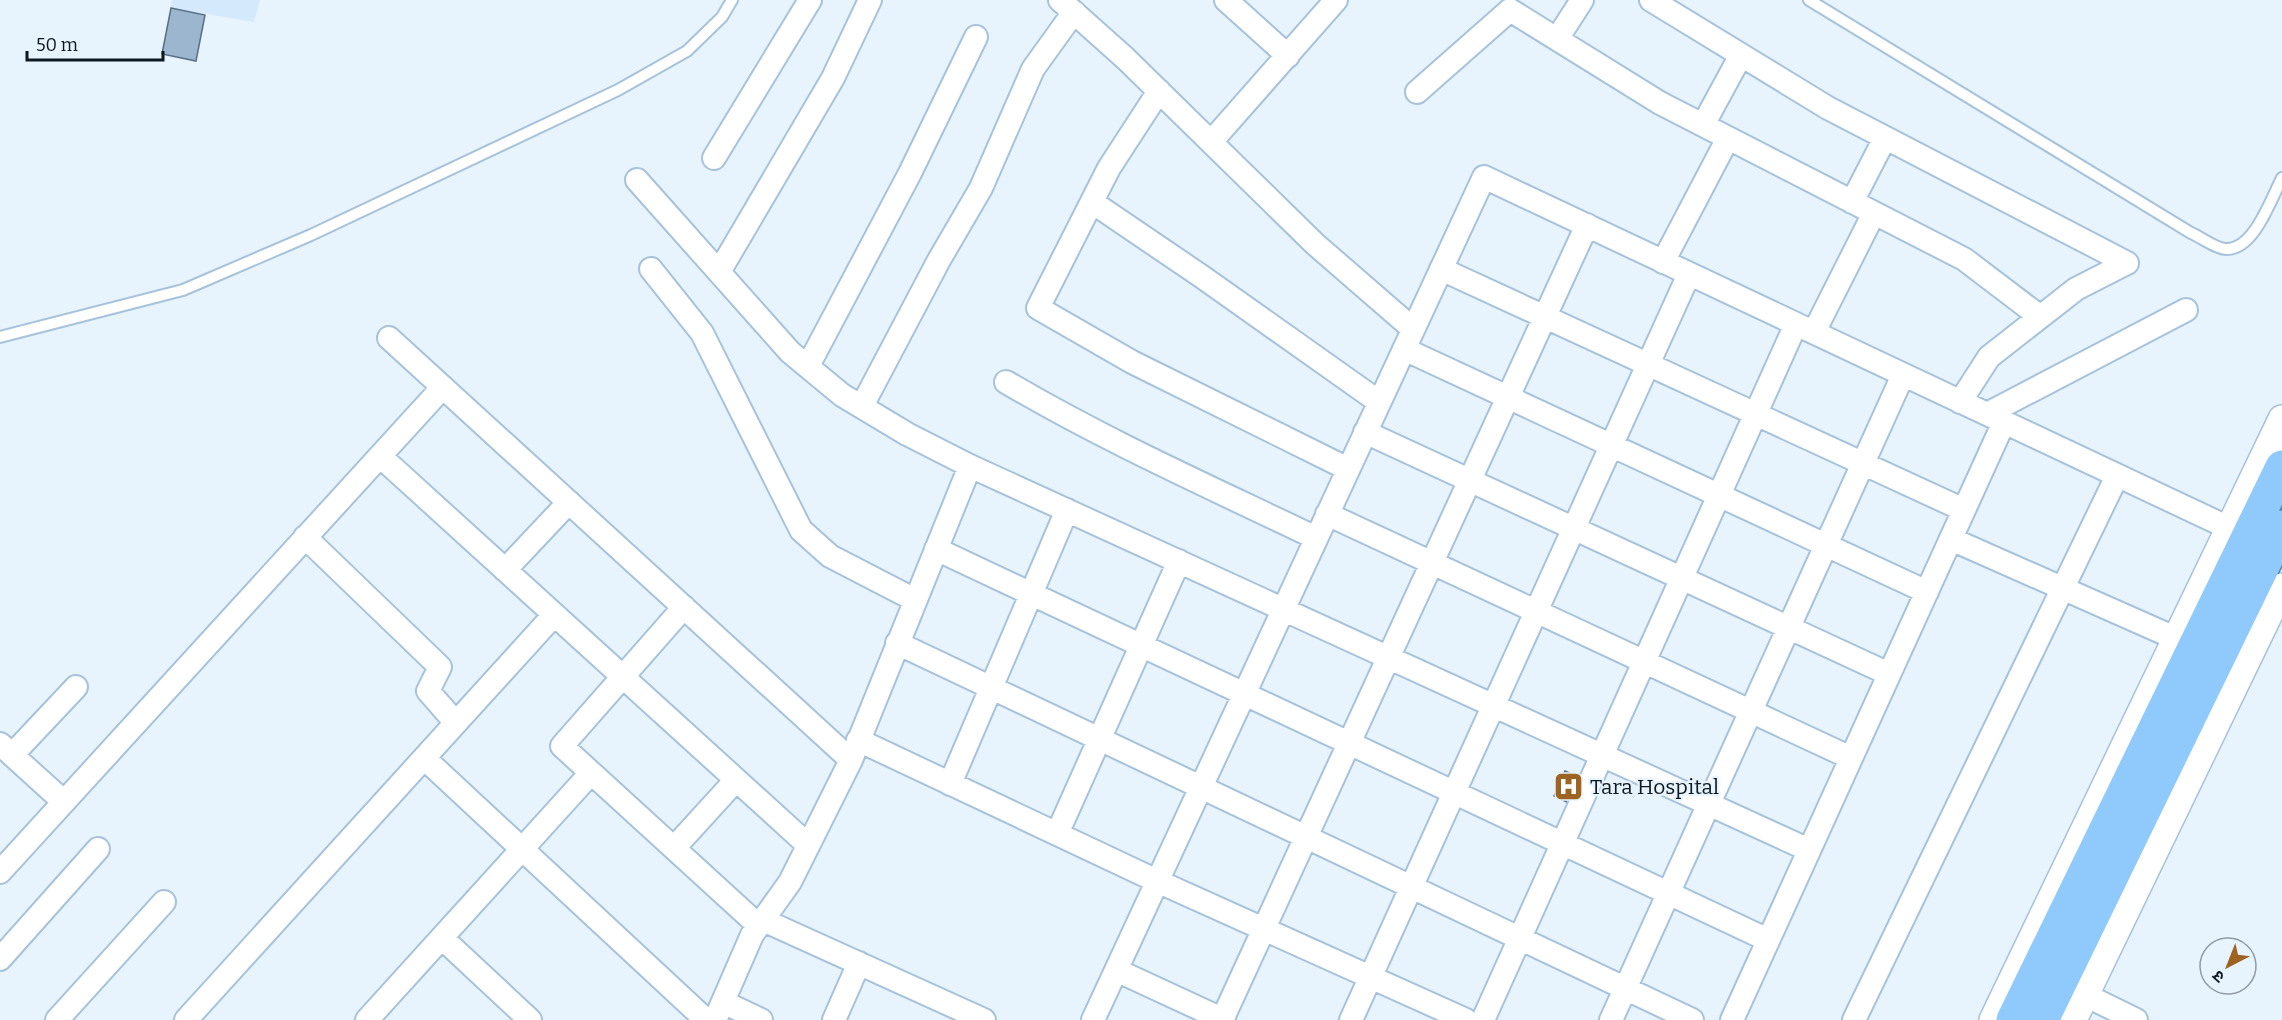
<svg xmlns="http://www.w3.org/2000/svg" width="2282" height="1020" font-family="Bitter,'Noto Sans Devanagari',serif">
<rect width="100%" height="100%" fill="#e7f3fd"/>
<path fill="#d5e9fc" d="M 172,0 L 260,0 L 254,22 L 171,8 Z"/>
<path fill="#9bb6ce" stroke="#577086" stroke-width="1.5" d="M 171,8 L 205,15 L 196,61 L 162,54 Z
M 1565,771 L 1585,780 L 1573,805 L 1554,796 Z"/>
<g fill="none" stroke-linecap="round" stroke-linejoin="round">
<defs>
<path id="service" d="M 1809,0 L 2191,233 C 2201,237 2216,249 2226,249 C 2254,250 2271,199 2282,178
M 0,337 L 183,290 L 311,235 L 618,90 L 687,51 L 722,17 L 732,0"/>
<path id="minor" d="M 1060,0 L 1125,58 L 1315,244 L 1413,329
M 1226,0 L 1288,56
M 1651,0 L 1828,108 L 2127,263
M 1557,39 L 1582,0
M 1159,91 L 1109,168 L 1038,308 L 1132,362 L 1348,469
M 1417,92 L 1510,10 L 1660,103 L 1964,259 L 2039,316
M 1703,125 L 1741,55
M 1211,142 L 1336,0
M 714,158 L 810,0
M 637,180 L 790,352 L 842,395 L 907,434 L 970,466 L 1809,850
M 1092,202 L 1201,276 L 1379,402
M 1852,202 L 1885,138
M 1663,262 L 1728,138
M 651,269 L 702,333 L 801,530 L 830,556 L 915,600
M 1441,269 L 1964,510
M 719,272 L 833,78 L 870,0
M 1814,332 L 1874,213
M 389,338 L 851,760
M 1404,349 L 1927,592
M 808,366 L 910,173 L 976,37
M 1006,382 C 1106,441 1212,488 1316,538
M 1960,402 L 1989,357 L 2076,289 L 2127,263
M 862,406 L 939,260 L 981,188 L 1033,69 L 1074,12
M 1987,414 L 2186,310
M 1365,432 L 1889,674
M 380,456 L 808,845
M 1327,514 L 1851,758
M 305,537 L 440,667 L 428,691 L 456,723
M 1951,539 L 2175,638
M 936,549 L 1768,940
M 505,570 L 569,502
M 684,607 L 562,746 L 759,926
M 897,643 L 1692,1020
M 858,740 L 1157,881 L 1466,1020
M 0,744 L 64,802
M 12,755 L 76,687
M 424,758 L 706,1020
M 950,784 L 1067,510
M 1057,834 L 1179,561
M 674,848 L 736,780
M 0,872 L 443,387
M 763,920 L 984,1020
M 442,938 L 530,1020
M 0,959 L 98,849
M 1116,970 L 1224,1020
M 2085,995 L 2136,1020
M 723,1002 L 761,1020
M 57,1020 L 164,902
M 186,1020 L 554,615
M 367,1020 L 591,773
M 715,1020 L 752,935 L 790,882 L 851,760 L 970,466
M 834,1020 L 859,963
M 1093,1020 L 1484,177 L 2229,528
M 1222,1020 L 1587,225
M 1351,1020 L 1689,274
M 1483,1020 L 1796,324
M 1611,1020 L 1903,375
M 1732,1020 L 2004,422
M 1854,1020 L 2117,476"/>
<path id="tertiary" d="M 1993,1020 L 2282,419
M 2073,1020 L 2282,587"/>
<path id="trunk" d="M 2013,1020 L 2282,467
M 2042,1020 L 2282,527"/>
</defs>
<use href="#service" stroke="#a7c2db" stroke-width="14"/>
<use href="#minor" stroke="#a7c2db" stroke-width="26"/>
<use href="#tertiary" stroke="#a7c2db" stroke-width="30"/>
<use href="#trunk" stroke="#5083af" stroke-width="36"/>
<use href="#service" stroke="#fff" stroke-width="10"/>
<use href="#minor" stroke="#fff" stroke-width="22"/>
<use href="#tertiary" stroke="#fff" stroke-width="27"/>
<use href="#trunk" stroke="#90cafc" stroke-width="33"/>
</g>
<defs>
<symbol id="hospital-square" viewBox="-11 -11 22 22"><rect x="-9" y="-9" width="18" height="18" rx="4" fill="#9d6421" stroke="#e7f3fd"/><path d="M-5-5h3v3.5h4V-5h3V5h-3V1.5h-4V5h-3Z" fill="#fff"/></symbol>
</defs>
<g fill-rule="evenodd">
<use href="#hospital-square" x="1552" y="770" width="33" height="33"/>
</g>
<g text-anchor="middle" stroke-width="4.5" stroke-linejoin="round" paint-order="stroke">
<g font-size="21" fill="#0e1821" stroke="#e7f3fd" text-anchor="start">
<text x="1590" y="794">Tara Hospital</text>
</g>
</g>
<g transform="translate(2228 966) rotate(222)"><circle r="28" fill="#e7f3fd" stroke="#909ba5" stroke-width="1.5"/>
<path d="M0-4.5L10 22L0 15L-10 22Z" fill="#9d6421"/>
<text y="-9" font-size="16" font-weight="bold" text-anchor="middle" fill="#0e1821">उ</text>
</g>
<path d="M27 51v9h136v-9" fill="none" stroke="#0e1821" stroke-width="3"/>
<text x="36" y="51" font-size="18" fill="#0e1821" stroke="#e7f3fd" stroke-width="4.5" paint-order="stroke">50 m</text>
</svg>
